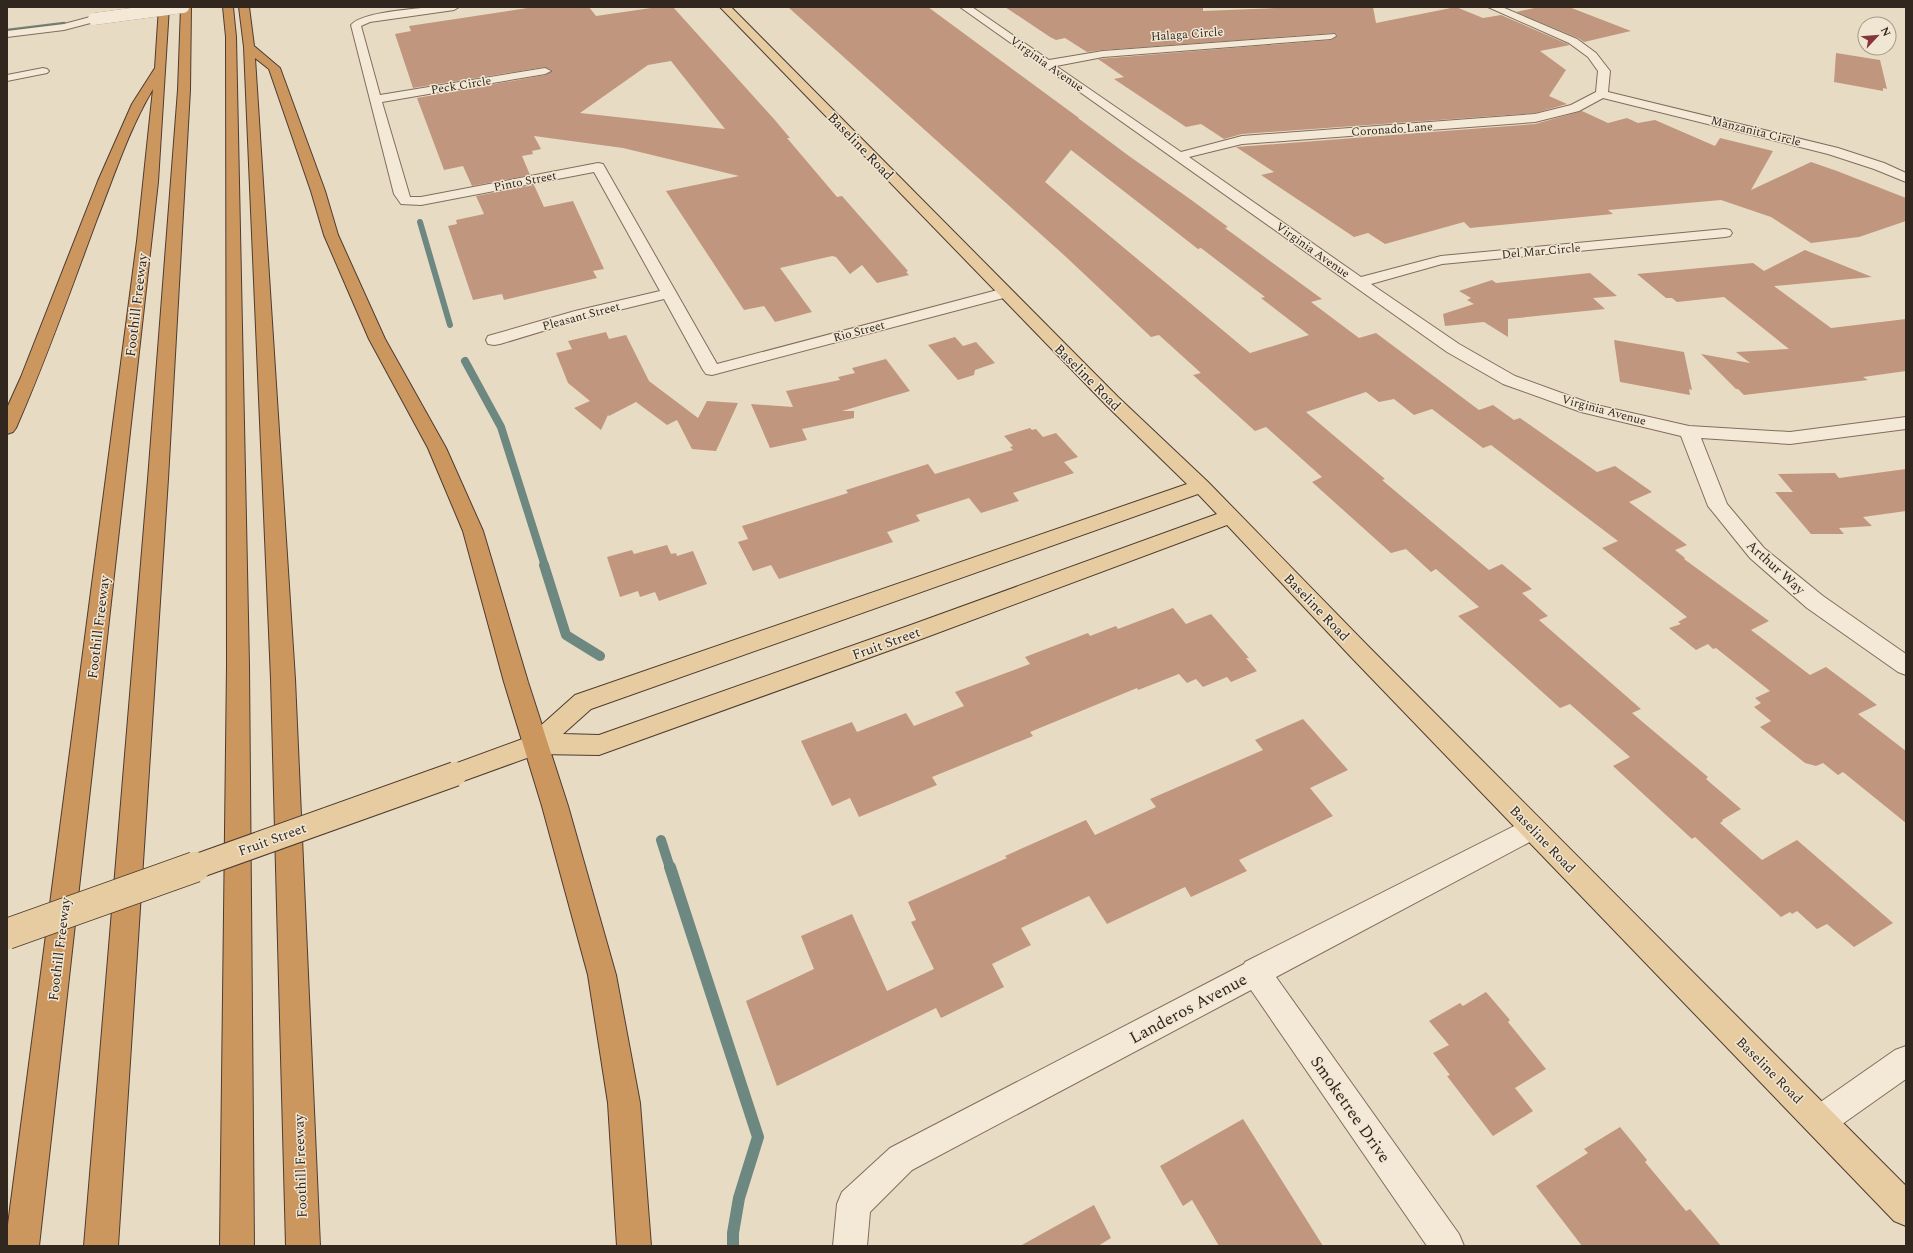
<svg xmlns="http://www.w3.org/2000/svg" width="1913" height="1253" font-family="Spectral,serif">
<rect width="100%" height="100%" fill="#e8dbc4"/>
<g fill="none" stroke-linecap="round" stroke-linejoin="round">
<path stroke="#6d8880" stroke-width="4.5" d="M 7,31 L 64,24"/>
<path stroke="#6d8880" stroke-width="6" d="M 420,222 L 450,325"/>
<path stroke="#6d8880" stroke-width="8" d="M 465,361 L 501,427 L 545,566"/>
<path stroke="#6d8880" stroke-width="10" d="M 544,565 L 566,635 L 600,656
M 661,840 L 670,868"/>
<path stroke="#6d8880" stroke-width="12" d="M 670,867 L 758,1137 L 739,1198 L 733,1233 L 733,1246"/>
</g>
<path fill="#c1967e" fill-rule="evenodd" d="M 534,7 L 589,7 L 596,16 L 658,7 L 673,7 L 774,119 L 790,138 L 787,138 L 837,197 L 842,196 L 908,271 L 906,272 L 909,275 L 877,283 L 862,265 L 850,274 L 836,257 L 832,256 L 780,268 L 812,312 L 775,322 L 764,306 L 744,310 L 666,191 L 739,176 L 623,148 L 534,136 L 541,149 L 532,151 L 533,154 L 522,156 L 530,175 L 472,186 L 463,166 L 444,170 L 417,98 L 545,75 L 552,70 L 545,67 L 413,88 L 395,34 L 411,31 L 409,26 ZM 671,61 L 725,129 L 580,113 L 648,65 Z
M 788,7 L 928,7 L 1079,118 L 1078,118 L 1129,156 L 1190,199 L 1228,227 L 1225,228 L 1322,299 L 1311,302 L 1359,338 L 1376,333 L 1479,410 L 1493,405 L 1514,420 L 1520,418 L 1597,472 L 1615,466 L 1652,492 L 1629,502 L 1687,545 L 1675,550 L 1685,558 L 1684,559 L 1769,621 L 1751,630 L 1810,675 L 1826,667 L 1877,705 L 1858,714 L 1906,751 L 1906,823 L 1843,772 L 1838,775 L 1823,763 L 1816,766 L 1805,763 L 1760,727 L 1771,721 L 1754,707 L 1761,703 L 1755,698 L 1770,691 L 1716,648 L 1713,649 L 1708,644 L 1696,650 L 1669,628 L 1681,624 L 1678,622 L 1687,617 L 1602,548 L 1618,541 L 1491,445 L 1483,448 L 1432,409 L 1414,415 L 1394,399 L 1379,402 L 1366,392 L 1306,412 L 1385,479 L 1382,480 L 1489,570 L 1502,564 L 1532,589 L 1522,593 L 1548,616 L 1539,620 L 1641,709 L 1632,713 L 1708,777 L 1706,779 L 1741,809 L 1722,820 L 1723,821 L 1720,823 L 1762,860 L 1797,840 L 1893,923 L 1854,947 L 1827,924 L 1817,929 L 1797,911 L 1792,914 L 1790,912 L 1781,917 L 1695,837 L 1692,839 L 1613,766 L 1630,757 L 1570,704 L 1560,708 L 1458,616 L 1479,607 L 1436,569 L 1431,572 L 1406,549 L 1391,553 L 1312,482 L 1322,477 L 1266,427 L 1255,431 L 1193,375 L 1201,373 L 1159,335 L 1151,337 L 1065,256 ZM 1071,150 L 1198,249 L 1201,248 L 1265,297 L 1261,298 L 1309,335 L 1250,353 L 1045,182 Z
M 1005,7 L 1203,7 L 1203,11 L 1300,7 L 1373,7 L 1376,23 L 1456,7 L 1483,18 L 1501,15 L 1570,45 L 1540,51 L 1566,70 L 1549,96 L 1567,104 L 1535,113 L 1242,134 L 1224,139 L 1201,124 L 1186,127 L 1114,79 L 1124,77 L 1098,59 L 1331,40 L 1337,36 L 1336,33 L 1103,50 L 1087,52 L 1065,38 L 1056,40 L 1050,37 Z
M 1539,7 L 1569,7 L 1631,31 L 1584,42 L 1578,38 L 1516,12 Z
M 1836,53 L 1880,60 L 1887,89 L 1883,88 L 1883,91 L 1834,82 Z
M 1582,111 L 1608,123 L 1627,118 L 1638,123 L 1655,120 L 1715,146 L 1720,138 L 1773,151 L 1751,190 L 1811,162 L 1837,171 L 1906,198 L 1906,221 L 1859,237 L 1811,243 L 1771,217 L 1721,200 L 1608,210 L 1613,214 L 1470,228 L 1464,222 L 1385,244 L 1368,233 L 1354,237 L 1261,175 L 1274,172 L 1236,147 L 1535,124 Z
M 534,185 L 544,207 L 573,201 L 604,269 L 593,271 L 597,278 L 504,300 L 502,294 L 473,300 L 448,226 L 457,224 L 456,220 L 484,214 L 476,196 Z
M 1805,250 L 1872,277 L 1774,286 L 1831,328 L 1906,319 L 1906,371 L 1863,377 L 1868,380 L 1744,395 L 1738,389 L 1736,389 L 1701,354 L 1750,363 L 1736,352 L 1789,349 L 1724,297 L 1677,302 L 1672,298 L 1666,298 L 1637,274 L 1753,263 L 1764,271 Z
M 1590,273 L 1617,296 L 1593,298 L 1605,309 L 1508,319 L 1508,337 L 1484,322 L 1445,326 L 1443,314 L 1474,304 L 1467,300 L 1471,298 L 1459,291 L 1492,280 L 1496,283 Z
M 606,332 L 609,339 L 626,335 L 649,381 L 698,418 L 707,401 L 738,403 L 716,451 L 692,449 L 677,420 L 667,425 L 636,402 L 609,416 L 608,415 L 601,430 L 574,408 L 590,401 L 568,383 L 556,353 L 572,349 L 568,341 Z
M 955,337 L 963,346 L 976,342 L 995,363 L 975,370 L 974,375 L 958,380 L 928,345 Z
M 1614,340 L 1684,352 L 1692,390 L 1689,389 L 1690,395 L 1620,382 Z
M 886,359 L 910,391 L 842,411 L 854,411 L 854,418 L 802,429 L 807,440 L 770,448 L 751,404 L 793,407 L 786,391 L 840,380 L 838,377 L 855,373 L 852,368 Z
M 1030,428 L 1032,430 L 1036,429 L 1043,437 L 1056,433 L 1078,457 L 1064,462 L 1074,473 L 1013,493 L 1019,501 L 981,513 L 969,498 L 916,515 L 920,521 L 887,532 L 893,542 L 779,579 L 771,565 L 753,571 L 738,542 L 748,539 L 742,526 L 848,493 L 846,490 L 928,464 L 935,474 L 1013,450 L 1010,447 L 1013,446 L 1004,436 Z
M 1906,469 L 1906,511 L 1863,517 L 1872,526 L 1839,528 L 1844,534 L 1811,534 L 1775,492 L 1793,492 L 1778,474 L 1835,473 L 1839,478 Z
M 667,545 L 671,554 L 676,553 L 677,556 L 693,551 L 707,584 L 659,601 L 655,592 L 640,597 L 638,591 L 620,597 L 607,557 L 632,550 L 634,554 Z
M 1173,608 L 1186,624 L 1211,614 L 1249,658 L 1246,658 L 1257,671 L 1231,682 L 1227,677 L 1203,687 L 1196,679 L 1187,683 L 1179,674 L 1138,690 L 1137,688 L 1030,732 L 1033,736 L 932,777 L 937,785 L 859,817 L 850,798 L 832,806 L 801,741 L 852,722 L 857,732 L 906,713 L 914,726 L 964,706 L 955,692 L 1030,664 L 1025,657 L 1088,633 L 1090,636 L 1116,626 L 1118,629 Z
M 1303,719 L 1348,770 L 1310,788 L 1333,816 L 1239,860 L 1247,871 L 1191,897 L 1185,887 L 1107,924 L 1089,896 L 1021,928 L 1031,945 L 992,964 L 1004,987 L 941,1018 L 936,1008 L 777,1086 L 746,1001 L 814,969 L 801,936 L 852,914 L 887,991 L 934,969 L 911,922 L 916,920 L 908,902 L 1007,858 L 1005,856 L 1086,820 L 1095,835 L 1156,807 L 1150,799 L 1263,750 L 1255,740 Z
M 1486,992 L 1510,1020 L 1508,1022 L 1546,1069 L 1515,1088 L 1533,1111 L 1493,1136 L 1447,1076 L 1450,1075 L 1433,1053 L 1449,1045 L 1429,1021 L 1460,1003 L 1463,1006 Z
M 1243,1119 L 1323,1246 L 1219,1246 L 1192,1200 L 1183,1206 L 1160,1166 Z
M 1620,1127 L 1647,1160 L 1645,1162 L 1686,1211 L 1690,1209 L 1721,1246 L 1582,1246 L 1536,1186 L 1588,1153 L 1584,1149 Z
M 1094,1205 L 1111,1238 L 1098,1246 L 1020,1246 Z"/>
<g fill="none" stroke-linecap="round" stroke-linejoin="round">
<defs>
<path id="minor" d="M 432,7 L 459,7 L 454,10 L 370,22 L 361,26 L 380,95 L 545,68 L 551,71 L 545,74 L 382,102 L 410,197 L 421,197 L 598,163 L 603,164 L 717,364 L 1005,288 L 1011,290 L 1013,293 L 1011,296 L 712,375 L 706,374 L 703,370 L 664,299 L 586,318 L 500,344 L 494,345 L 488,344 L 486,340 L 488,336 L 575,311 L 660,291 L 594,172 L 421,205 L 401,204 L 394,194 L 351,25 C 361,12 415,9 432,7 Z
M 960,7 L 972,7 L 1049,60 L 1103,51 L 1335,34 L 1336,36 L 1331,39 L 1103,57 L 1056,66 L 1181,152 L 1242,136 L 1535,114 L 1571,105 L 1596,92 L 1598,71 L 1588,57 L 1569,43 L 1488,7 L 1502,7 L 1577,39 L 1596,53 L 1610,71 L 1608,92 L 1838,148 L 1884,163 L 1906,173 L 1906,182 L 1874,169 L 1828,154 L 1603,98 L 1579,111 L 1535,122 L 1242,144 L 1189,157 L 1361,277 L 1441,256 L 1725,229 L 1730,230 L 1732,233 L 1730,236 L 1725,237 L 1442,264 L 1371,284 L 1459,344 L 1515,376 L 1592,404 L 1689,426 L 1790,432 L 1906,417 L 1906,429 L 1790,444 L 1701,438 L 1727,504 L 1764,548 L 1823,596 L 1906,654 L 1906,675 L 1898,672 L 1807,608 L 1750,558 L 1708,506 L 1681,436 L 1581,412 L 1503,384 L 1447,352 Z
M 94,16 L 98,17 L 99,19 L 98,21 L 64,30 L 7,37 L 7,31 L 64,24 Z
M 43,68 L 47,69 L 49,71 L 47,73 L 7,81 L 7,75 Z
M 1532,817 L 1541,820 L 1545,828 L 1541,836 L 1276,977 L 1459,1234 L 1464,1246 L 1427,1246 L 1251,990 L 912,1170 L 870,1212 L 867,1246 L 833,1246 L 837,1204 L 842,1192 L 890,1148 L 1244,964 L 1245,962 Z
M 1906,1046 L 1906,1079 L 1831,1132 L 1820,1137 L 1809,1132 L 1804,1121 L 1809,1110 L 1895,1050 Z"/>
<path id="major" d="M 720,7 L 731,7 L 1118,397 L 1208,482 L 1367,645 L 1906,1186 L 1906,1226 L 1894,1221 L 1351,657 L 1227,525 L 924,638 L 599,755 L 538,754 L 455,784 L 446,781 L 443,774 L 446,767 L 528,737 L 575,695 L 1187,484 L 1106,405 ZM 1198,494 L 1217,514 L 908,626 L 599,735 L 563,734 L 591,709 Z"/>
<path id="highway" d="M 159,7 L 169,7 L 158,182 L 39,1246 L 7,1246 L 7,1232 L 137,241 L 153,89 C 129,129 114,176 97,219 C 71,289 46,360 16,428 L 13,432 L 7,434 L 7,408 L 21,377 L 98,181 L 132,104 L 155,68 Z
M 181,7 L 191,7 L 190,90 L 168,479 L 118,1246 L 84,1246 L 148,479 L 178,90 Z
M 223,7 L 233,7 L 236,37 L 249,665 L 254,1246 L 220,1246 L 227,665 L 226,37 Z
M 239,7 L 249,7 L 254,46 L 280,68 L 325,191 L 338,235 L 385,339 L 446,448 L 483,531 L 528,682 L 568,806 L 616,975 L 640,1103 L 651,1246 L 617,1246 L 608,1103 L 588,975 L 542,806 L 504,682 L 463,531 L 428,448 L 369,339 L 324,235 L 311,191 L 269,69 L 255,58 L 295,679 L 320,1246 L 286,1246 L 271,679 L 244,47 Z"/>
</defs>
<use href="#minor" stroke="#806d5d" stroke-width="2"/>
<use href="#major" stroke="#4e3c30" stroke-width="2"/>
<use href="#highway" stroke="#4e3c30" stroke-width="2"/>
<use href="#minor" fill="#f4e9d6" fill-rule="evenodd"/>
<use href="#major" fill="#e6cca0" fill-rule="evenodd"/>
<use href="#highway" fill="#cc965f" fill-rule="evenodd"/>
<defs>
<path id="minor-bridge" d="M 94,19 L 183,7"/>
<path id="major-bridge-far1" d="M 192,868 L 455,774"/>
<path id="major-bridge" d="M 7,934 L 195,867"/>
</defs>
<use href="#minor-bridge" stroke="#806d5d" stroke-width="12" stroke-linecap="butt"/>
<use href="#major-bridge-far1" stroke="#4e3c30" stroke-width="26" stroke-linecap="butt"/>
<use href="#major-bridge" stroke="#4e3c30" stroke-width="32" stroke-linecap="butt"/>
<use href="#minor-bridge" stroke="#f4e9d6" stroke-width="12"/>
<use href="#major-bridge-far1" stroke="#e6cca0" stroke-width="24"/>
<use href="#major-bridge" stroke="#e6cca0" stroke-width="30"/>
</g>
<g text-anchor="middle" stroke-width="3" stroke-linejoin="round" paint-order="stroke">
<g font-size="12" fill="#32271f" stroke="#f0e6d2">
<text transform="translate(1187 34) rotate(-4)" y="4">Halaga Circle</text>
<text transform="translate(1047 64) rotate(35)" y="4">Virginia Avenue</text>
<text transform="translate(461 85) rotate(-9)" y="4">Peck Circle</text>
<text transform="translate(1392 129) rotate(-4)" y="4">Coronado Lane</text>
<text transform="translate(1756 131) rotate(14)" y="4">Manzanita Circle</text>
<text transform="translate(525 181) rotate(-11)" y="4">Pinto Street</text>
<text transform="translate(1313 250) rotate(35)" y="4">Virginia Avenue</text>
<text transform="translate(1541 251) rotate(-5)" y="4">Del Mar Circle</text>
<text transform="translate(581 316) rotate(-15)" y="4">Pleasant Street</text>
<text transform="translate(859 331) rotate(-15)" y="4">Rio Street</text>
<text transform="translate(1604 410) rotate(15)" y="4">Virginia Avenue</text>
</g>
<g font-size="14" fill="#32271f" stroke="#f0e6d2">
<text transform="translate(861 146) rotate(46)" y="5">Baseline Road</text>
<text transform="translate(136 305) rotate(-83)" y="5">Foothill Freeway</text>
<text transform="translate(1088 377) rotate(45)" y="5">Baseline Road</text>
<text transform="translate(1776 567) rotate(42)" y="5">Arthur Way</text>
<text transform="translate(1317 607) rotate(46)" y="5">Baseline Road</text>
<text transform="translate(98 627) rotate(-83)" y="5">Foothill Freeway</text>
<text transform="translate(886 643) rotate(-20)" y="5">Fruit Street</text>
<text transform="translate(272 839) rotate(-20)" y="5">Fruit Street</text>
<text transform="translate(1543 839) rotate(46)" y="5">Baseline Road</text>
<text transform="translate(59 949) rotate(-83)" y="5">Foothill Freeway</text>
<text transform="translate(1770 1070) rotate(45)" y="5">Baseline Road</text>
<text transform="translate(300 1166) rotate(-92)" y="5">Foothill Freeway</text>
</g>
<g font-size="17" fill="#32271f" stroke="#f0e6d2">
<text transform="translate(1188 1008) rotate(-28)" y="6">Landeros Avenue</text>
<text transform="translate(1351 1109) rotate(55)" y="6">Smoketree Drive</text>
</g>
</g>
<rect width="1913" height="1253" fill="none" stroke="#32271f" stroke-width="16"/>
<g transform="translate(1877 36) rotate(64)"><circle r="19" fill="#f0e6d2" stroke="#a49a8a"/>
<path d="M0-3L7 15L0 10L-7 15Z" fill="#87353a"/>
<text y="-6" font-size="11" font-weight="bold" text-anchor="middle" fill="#32271f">N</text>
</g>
</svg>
